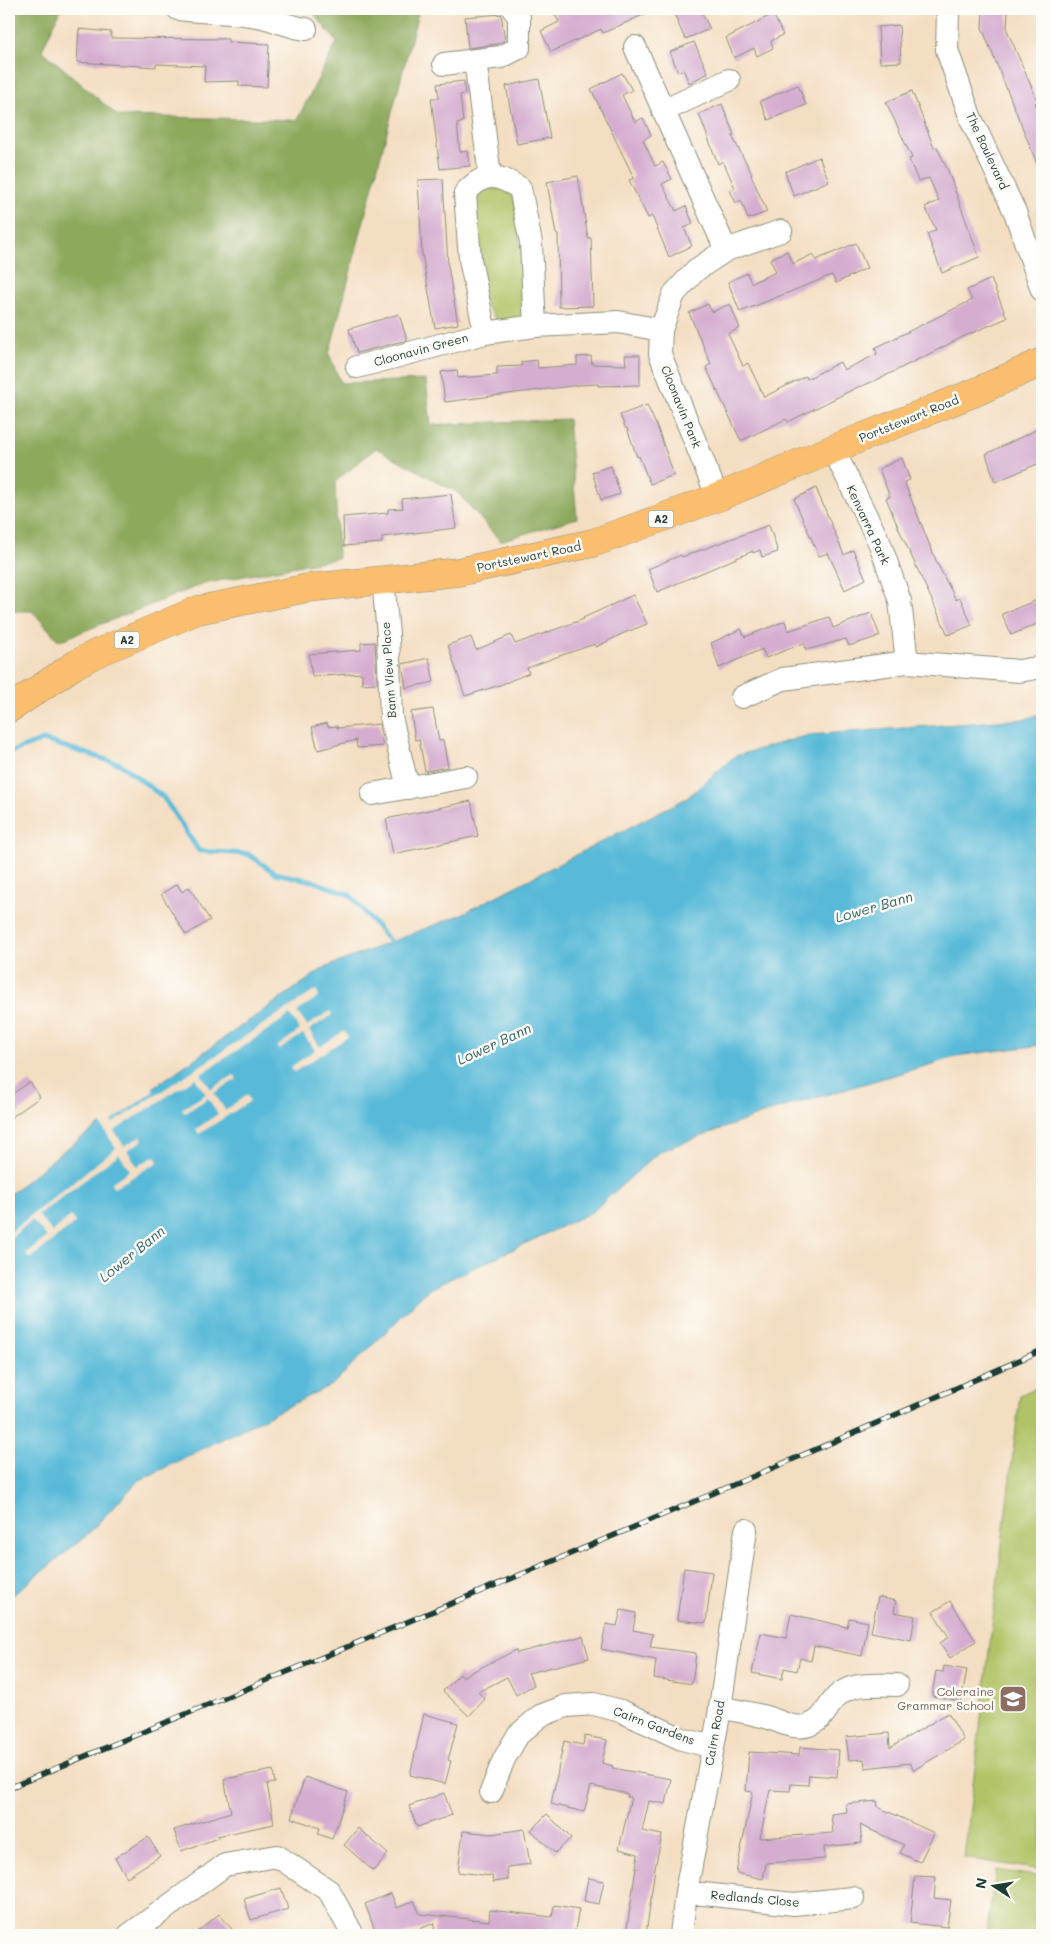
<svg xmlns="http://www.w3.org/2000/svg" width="1051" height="1944" font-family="Mali,sans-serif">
<rect width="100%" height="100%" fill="#fdfcf7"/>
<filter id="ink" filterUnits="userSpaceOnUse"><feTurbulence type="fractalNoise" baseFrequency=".02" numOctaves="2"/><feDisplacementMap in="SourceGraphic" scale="10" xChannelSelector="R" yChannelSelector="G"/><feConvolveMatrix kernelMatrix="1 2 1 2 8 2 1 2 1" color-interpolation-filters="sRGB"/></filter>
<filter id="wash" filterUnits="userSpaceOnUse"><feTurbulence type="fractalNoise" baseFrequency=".0096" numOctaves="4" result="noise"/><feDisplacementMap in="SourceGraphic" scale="20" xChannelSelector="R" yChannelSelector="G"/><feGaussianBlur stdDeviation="1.12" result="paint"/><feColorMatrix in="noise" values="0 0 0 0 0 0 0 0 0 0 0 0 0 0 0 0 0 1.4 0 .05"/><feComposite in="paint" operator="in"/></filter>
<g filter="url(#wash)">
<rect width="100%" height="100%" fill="#f4dec2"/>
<path fill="#b1c366" stroke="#68804d" d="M 487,189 L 503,189 L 514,198 L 528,310 L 514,324 L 499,324 L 484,302 L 474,196 Z
M 1042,1385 L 1042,1870 L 964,1858 L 1020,1395 Z
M 996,1870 L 1042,1877 L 1042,1935 L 986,1935 Z"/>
<path fill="#8ca95b" stroke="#567348" d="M 9,9 L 61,9 L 42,50 L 118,116 L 297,120 L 337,42 L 310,9 L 419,9 L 329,354 L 341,383 L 426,380 L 431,425 L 568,419 L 577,518 L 500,541 L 458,493 L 376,448 L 335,482 L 338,558 L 203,584 L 59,641 L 32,611 L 9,611 Z"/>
<path fill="#59bad8" stroke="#3c7c86" d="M 1042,713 L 1042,1045 L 963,1055 L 774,1110 L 660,1151 L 592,1212 L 429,1289 L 333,1384 L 138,1481 L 86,1536 L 9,1598 L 9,1195 L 63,1151 L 324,968 L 460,915 L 659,812 L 687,798 L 735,756 L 809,735 L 1026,719 Z"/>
<path fill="#f4dec2" d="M 316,990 L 319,996 L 297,1012 L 307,1026 L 330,1011 L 332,1015 L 309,1030 L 320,1047 L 344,1031 L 348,1037 L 294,1072 L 291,1067 L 315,1050 L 303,1034 L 279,1050 L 277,1047 L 300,1030 L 290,1015 L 201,1074 L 211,1089 L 234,1075 L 237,1079 L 214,1093 L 225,1110 L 247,1095 L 250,1101 L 199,1134 L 196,1129 L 218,1114 L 208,1098 L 185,1113 L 182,1109 L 206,1094 L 195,1078 L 114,1131 L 124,1146 L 141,1136 L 143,1140 L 127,1150 L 137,1166 L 155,1156 L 158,1162 L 114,1188 L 111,1183 L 130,1170 L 119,1154 L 38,1215 L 52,1232 L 71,1216 L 76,1222 L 30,1259 L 26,1254 L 47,1237 L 32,1220 L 9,1239 L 9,1233 L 116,1148 L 100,1123 L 151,1086 L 154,1091 L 111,1122 L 113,1123 Z"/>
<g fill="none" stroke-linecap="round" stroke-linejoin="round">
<path stroke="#59bad8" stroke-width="5" d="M 9,749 L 11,752 L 43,740 L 120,764 L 163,797 L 199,851 L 248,854 L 275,873 L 313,881 L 350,895 L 390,942 L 393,948"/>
</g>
<g id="blocks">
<path fill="#d5add0" d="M 552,9 L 656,9 L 603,33 L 601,29 L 551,52 L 541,31 L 559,22 Z
M 672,9 L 700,9 L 710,29 L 685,39 Z
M 983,9 L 1008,9 L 1007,30 L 1038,102 L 1035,103 L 1042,119 L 1042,176 L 982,28 Z
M 501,14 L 505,40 L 497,44 L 468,48 L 465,17 Z
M 773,14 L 783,35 L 771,41 L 773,48 L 757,56 L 754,48 L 734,58 L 726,38 Z
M 899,25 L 901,62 L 880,63 L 878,27 Z
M 79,29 L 111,32 L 111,38 L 228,39 L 228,42 L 269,44 L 267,87 L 239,86 L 239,81 L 204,82 L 205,66 L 156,64 L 156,67 L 77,62 Z
M 694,42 L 708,73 L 689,83 L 683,69 L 678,72 L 670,52 Z
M 622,73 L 632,90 L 622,95 L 635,122 L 643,118 L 651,135 L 643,140 L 655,166 L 663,162 L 672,179 L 662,184 L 676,211 L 686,206 L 693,224 L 684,228 L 692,246 L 669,257 L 652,216 L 648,218 L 629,180 L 634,178 L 591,89 Z
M 539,79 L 550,138 L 517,144 L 506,86 Z
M 464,81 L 465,94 L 460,95 L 463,122 L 457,124 L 460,152 L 468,151 L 470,166 L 440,169 L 431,98 L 439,98 L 437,84 Z
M 798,85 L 806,105 L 768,120 L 760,101 Z
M 912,91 L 934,148 L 937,147 L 948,171 L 979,257 L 942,273 L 927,234 L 936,230 L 925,207 L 939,201 L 929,178 L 918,181 L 909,159 L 912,158 L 886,102 Z
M 722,104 L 734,135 L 732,136 L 752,174 L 751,175 L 767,212 L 748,219 L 741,200 L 736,203 L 730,190 L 735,188 L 723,161 L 718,164 L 699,114 Z
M 819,157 L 829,181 L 794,196 L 785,172 Z
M 578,176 L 588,238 L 591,238 L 593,306 L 559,307 L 558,234 L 556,234 L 547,182 Z
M 443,179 L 448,266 L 458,324 L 435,328 L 422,254 L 418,180 Z
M 856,243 L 867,268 L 836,283 L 832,275 L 740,312 L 728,282 L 747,273 L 751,283 L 776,272 L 770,259 L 787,251 L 793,264 L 813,254 L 816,260 Z
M 991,279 L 1007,318 L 965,336 L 883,377 L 860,387 L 860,386 L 788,422 L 786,419 L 741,441 L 706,367 L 711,364 L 689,313 L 708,304 L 712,312 L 730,304 L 740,328 L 728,334 L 743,366 L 748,363 L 764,397 L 806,376 L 807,379 L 840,362 L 844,370 L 877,354 L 875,348 L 972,300 L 967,290 Z
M 399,314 L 407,340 L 357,353 L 349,329 Z
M 625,355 L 640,355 L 640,385 L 598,386 L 598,384 L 579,385 L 445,402 L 441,372 L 457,370 L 458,378 L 497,375 L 497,367 L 522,366 L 521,362 L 537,360 L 538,368 L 577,365 L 577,357 L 591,356 L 592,364 L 626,365 Z
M 647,405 L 658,429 L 674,475 L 650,484 L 639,456 L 637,457 L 627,428 L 626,429 L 620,415 Z
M 1042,427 L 1042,462 L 995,482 L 986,454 Z
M 902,458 L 910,480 L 904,482 L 937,563 L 956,600 L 960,598 L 972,625 L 948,635 L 898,527 L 886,498 L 890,497 L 879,469 Z
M 611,466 L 620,494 L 601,500 L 592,472 Z
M 816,488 L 844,555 L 853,550 L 866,579 L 845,590 L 828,553 L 819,556 L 794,499 Z
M 451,494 L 456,528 L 382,537 L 382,543 L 344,546 L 343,517 L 388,513 L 388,509 L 403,508 L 402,499 Z
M 769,525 L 778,552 L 762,557 L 760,550 L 753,553 L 753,551 L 657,592 L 648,569 L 681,555 L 682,557 Z
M 633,595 L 647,624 L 624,633 L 596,647 L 595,644 L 559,656 L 527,668 L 529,673 L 500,685 L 465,696 L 448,645 L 471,637 L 476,650 L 511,635 L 515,644 L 584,619 L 583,618 Z
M 1042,598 L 1042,622 L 1011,635 L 1002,614 Z
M 871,613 L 880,636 L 849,646 L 846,639 L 806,650 L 804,643 L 766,658 L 762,649 L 719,668 L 711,643 L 741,629 L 745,637 L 785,621 L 788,631 L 829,617 L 833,628 Z
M 375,642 L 377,683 L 362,684 L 362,673 L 312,677 L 309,654 L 361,650 L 361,643 Z
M 429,658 L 434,682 L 406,688 L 402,664 Z
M 433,709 L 439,741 L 443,740 L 448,767 L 425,771 L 419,739 L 415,740 L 411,712 Z
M 327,723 L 328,727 L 337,726 L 337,728 L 379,724 L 383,746 L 357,748 L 356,740 L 318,750 L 312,727 Z
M 471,801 L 478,836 L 393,854 L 386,819 Z
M 177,884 L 182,892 L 189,887 L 210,920 L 186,935 L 161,894 Z
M 30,1082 L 40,1097 L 9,1119 L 9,1096 Z
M 684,1568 L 712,1572 L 706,1623 L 677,1620 Z
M 878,1597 L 896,1601 L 894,1612 L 915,1616 L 911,1640 L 871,1632 Z
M 950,1601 L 976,1641 L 950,1658 L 940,1643 L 949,1637 L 933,1612 Z
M 621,1610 L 636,1613 L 633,1630 L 653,1634 L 650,1647 L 696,1653 L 692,1684 L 654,1678 L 656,1660 L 601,1649 L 606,1624 L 617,1626 Z
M 791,1614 L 847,1627 L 849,1618 L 868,1622 L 862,1656 L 814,1646 L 811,1661 L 800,1658 L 797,1671 L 784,1668 L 782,1679 L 752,1673 L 761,1633 L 786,1638 Z
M 583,1636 L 589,1658 L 528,1673 L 534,1685 L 516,1695 L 507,1677 L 478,1692 L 485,1699 L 469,1716 L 443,1691 L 460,1674 L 462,1677 L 516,1650 L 517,1653 Z
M 944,1666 L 967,1670 L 961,1701 L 932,1696 L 936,1671 L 943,1672 Z
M 948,1713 L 964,1740 L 914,1770 L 910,1763 L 865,1768 L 864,1759 L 849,1760 L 846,1737 L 889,1733 L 890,1748 Z
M 424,1714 L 458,1723 L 448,1760 L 451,1761 L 445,1784 L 410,1775 Z
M 585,1736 L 607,1740 L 602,1763 L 613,1766 L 612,1768 L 671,1779 L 666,1804 L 649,1801 L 642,1831 L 662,1835 L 655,1868 L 646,1935 L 626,1935 L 638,1854 L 619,1849 L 631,1797 L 627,1797 L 628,1794 L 591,1786 L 584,1812 L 551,1804 L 564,1741 L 583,1745 Z
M 800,1747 L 839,1750 L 837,1777 L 809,1775 L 808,1785 L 791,1784 L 790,1791 L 770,1790 L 760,1838 L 833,1833 L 831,1814 L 847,1812 L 846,1804 L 877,1801 L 878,1807 L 934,1833 L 920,1862 L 900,1853 L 904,1845 L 860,1825 L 862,1843 L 824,1847 L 825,1859 L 766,1863 L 763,1879 L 736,1873 L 753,1792 L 746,1791 L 749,1752 L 799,1755 Z
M 273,1770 L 275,1783 L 267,1784 L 274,1824 L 217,1836 L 218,1838 L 181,1851 L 174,1830 L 231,1812 L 224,1779 Z
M 305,1777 L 348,1792 L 332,1839 L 318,1834 L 320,1828 L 291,1818 Z
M 444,1793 L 452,1815 L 417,1827 L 409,1806 Z
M 547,1814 L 571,1838 L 555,1853 L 531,1830 Z
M 358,1828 L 388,1854 L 373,1871 L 344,1845 Z
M 524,1829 L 530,1864 L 507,1867 L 508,1880 L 493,1882 L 492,1876 L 458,1872 L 463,1831 L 491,1834 Z
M 148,1837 L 160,1856 L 127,1877 L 115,1858 Z
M 915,1876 L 936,1877 L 934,1898 L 951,1900 L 947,1927 L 910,1923 Z
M 588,1878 L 604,1881 L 599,1904 L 584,1901 Z
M 281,1888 L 288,1909 L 251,1920 L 244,1899 Z
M 391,1893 L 397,1908 L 414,1901 L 420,1914 L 489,1921 L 490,1910 L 552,1917 L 554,1905 L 579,1909 L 574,1935 L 434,1935 L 435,1923 L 402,1935 L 377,1935 L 365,1904 Z
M 219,1914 L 237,1935 L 193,1935 Z"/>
</g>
</g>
<g filter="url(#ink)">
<use href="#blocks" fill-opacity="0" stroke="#8a8e7b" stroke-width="1"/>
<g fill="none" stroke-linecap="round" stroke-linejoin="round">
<defs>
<path id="minor" d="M 178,9 C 204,13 231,11 257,16 C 274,19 289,27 306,29
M 948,9 L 947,50 L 971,119 L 1015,212 L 1042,290
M 635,47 L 726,250
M 475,60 L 490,176
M 444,64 L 501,57 L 519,48 L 519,16 L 513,9
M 663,111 L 729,80
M 485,333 L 470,259 L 465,193 C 485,171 496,174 520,188 L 531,243 L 535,326
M 357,367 L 485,333 L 535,326 L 618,322 L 661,330
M 833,449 L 880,544 L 900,601 L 907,662
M 716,498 L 713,486 L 660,354 L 661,330 L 674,294 L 696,270 L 726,250 L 781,231
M 383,580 L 388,634 L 391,717 L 408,788
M 742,697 L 783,679 L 907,662 L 1019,671 L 1042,667
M 372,794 L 466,777
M 720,1707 C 736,1711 753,1713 769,1718 C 782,1722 794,1730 809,1725 C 823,1720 825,1711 833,1701 C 847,1681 875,1685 897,1685
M 491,1792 L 504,1759 L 518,1735 L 540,1716 L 566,1706 L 594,1704 L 621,1711 L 682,1739 L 713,1747
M 686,1892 L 794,1904 L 853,1898
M 129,1935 L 225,1865 L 277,1856 L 329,1891 L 353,1935
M 681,1935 L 686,1892 L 719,1715 L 746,1530"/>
<path id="major" d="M 9,709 L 76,664 L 97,653 L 198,610 L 308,588 L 458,572 L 593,543 L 716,498 L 833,449 L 976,392 L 1042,362"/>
</defs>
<use href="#minor" stroke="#8a8e7b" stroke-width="24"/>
<use href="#major" stroke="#8a8e7b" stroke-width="29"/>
<use href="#minor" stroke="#fff" stroke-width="22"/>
<use href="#major" stroke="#fabe6e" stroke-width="28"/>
<defs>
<path id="rail" d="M 9,1788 C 354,1643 701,1503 1042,1350"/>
</defs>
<use href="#rail" stroke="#1f3d34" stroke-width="5.5"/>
<use href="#rail" stroke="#fdfcf7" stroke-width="4" stroke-dasharray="11" stroke-linecap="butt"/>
</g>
</g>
<defs>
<symbol id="school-square" viewBox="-11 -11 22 22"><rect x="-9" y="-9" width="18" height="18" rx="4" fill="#8d6e63" stroke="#fdfcf7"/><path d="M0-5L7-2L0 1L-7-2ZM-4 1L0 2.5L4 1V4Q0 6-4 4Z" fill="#fff"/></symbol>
</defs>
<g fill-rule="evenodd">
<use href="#school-square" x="997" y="1683" width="32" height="32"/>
</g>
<g text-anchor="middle" stroke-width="5" stroke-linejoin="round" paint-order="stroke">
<g fill="#fdfcf7" stroke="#62766e" stroke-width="1">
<rect x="648.5" y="510.5" width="25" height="17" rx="4"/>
<rect x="114.5" y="631.5" width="25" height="17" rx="4"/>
</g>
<g font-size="11" font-weight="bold" fill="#1f3d34">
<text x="661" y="523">A2</text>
<text x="127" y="644">A2</text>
</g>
<g font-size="12" fill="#1f3d34" stroke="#fdfcf7">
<text transform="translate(987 151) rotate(65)" y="4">The Boulevard</text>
<text transform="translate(421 350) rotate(-15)" y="4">Cloonavin Green</text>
<text transform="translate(681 407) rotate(68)" y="4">Cloonavin Park</text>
<text transform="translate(909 419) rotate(-22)" y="4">Portstewart Road</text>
<text transform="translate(868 525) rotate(65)" y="4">Kenvarra Park</text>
<text transform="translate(529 557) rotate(-12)" y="4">Portstewart Road</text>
<text transform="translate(389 670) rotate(-94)" y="4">Bann View Place</text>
<text transform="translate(654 1726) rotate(21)" y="4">Cairn Gardens</text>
<text transform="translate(715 1733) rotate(-80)" y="4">Cairn Road</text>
<text transform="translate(755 1899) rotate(5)" y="4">Redlands Close</text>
</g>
<g font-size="12" fill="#785e54" stroke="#fdfcf7" text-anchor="end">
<text x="994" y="1696">Coleraine<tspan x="994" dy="14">Grammar School</tspan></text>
</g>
<g font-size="14" font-style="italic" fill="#306265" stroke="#fdfcf7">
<text transform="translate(874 907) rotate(-16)" y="5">Lower Bann</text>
<text transform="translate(494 1044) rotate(-25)" y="5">Lower Bann</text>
<text transform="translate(132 1254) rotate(-39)" y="5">Lower Bann</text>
</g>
</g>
<rect width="1051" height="1944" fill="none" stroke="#fdfcf7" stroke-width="30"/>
<g transform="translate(994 1886) rotate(282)" stroke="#fdfcf7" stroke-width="4" paint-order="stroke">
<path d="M0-4L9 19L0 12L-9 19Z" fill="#1f3d34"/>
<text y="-8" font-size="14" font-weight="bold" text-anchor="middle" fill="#1f3d34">N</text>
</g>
</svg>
